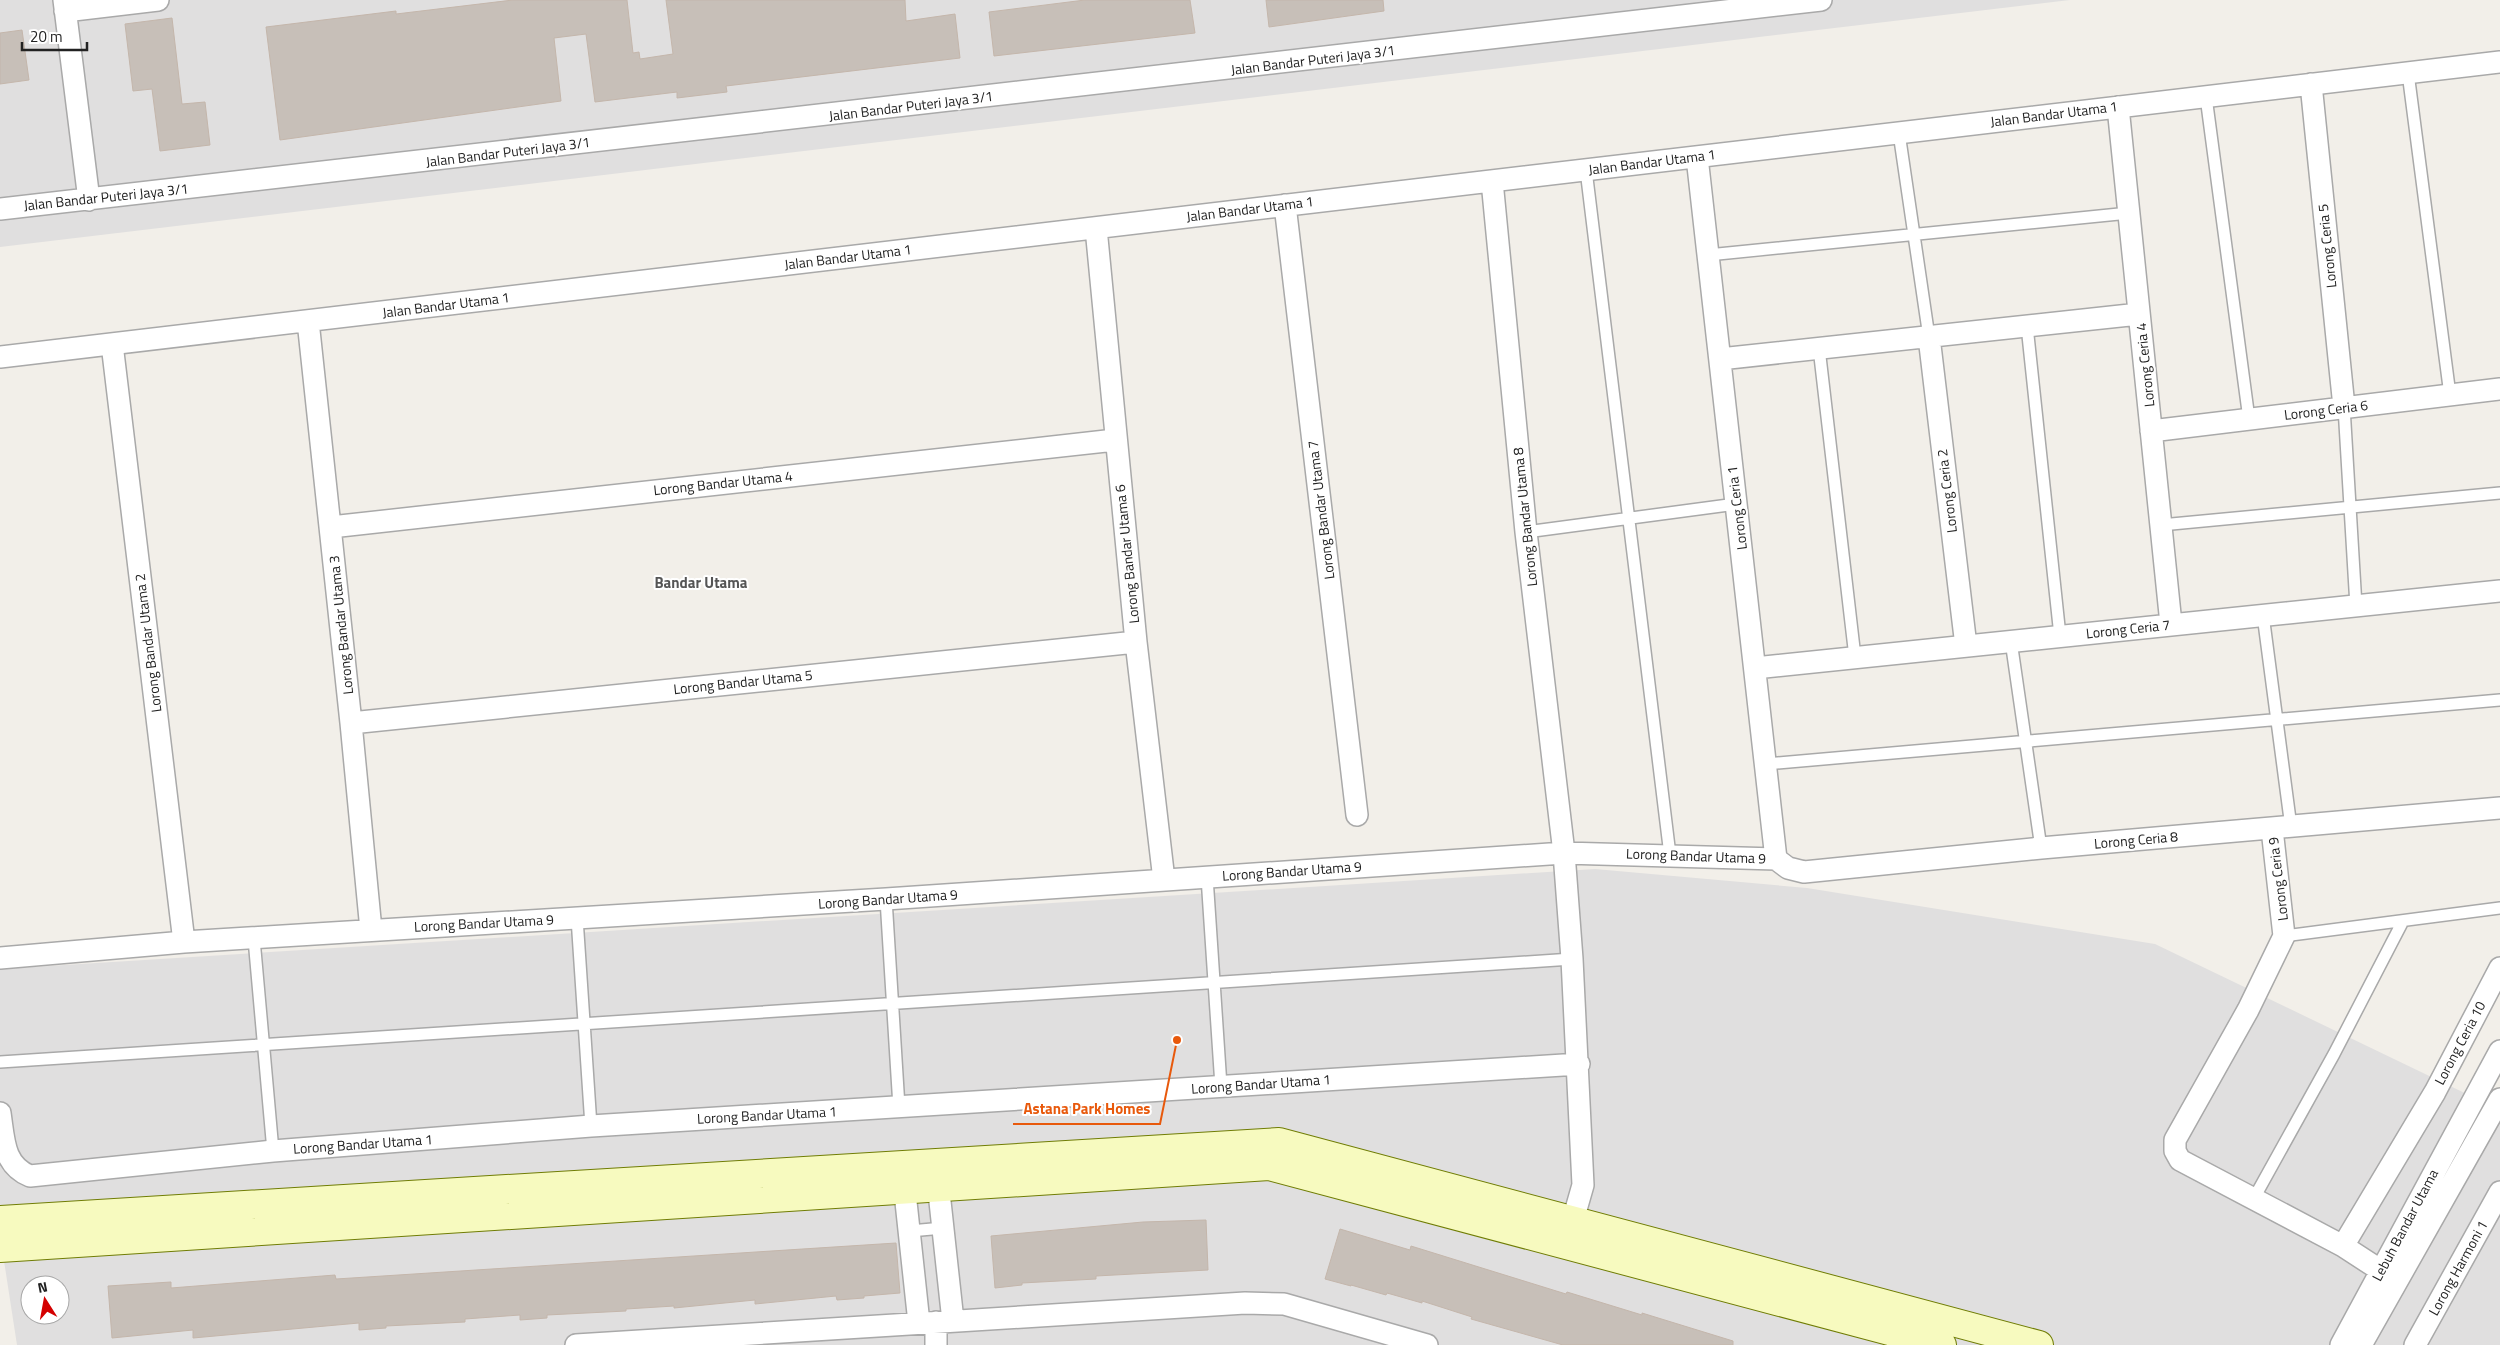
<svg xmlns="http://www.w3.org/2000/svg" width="2500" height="1345" font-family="'Titillium Web',sans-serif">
<rect width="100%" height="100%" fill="#f2efe9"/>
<path fill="#e0dfdf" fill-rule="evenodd" d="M 0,0 L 2070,0 L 0,247 Z
M 1595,869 L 1807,888 L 2155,944 L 2500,1110 L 2500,1345 L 17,1345 L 0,1235 L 0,969 ZM 30,1285 L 60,1285 L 60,1315 L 30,1315 Z"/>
<path fill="#c7bfb8" stroke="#c4b6ab" d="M 513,0 L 627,0 L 633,53 L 639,52 L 640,59 L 673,54 L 666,0 L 905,0 L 906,21 L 955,14 L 960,58 L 726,86 L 727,92 L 677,98 L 677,92 L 595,102 L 586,34 L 554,38 L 561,101 L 280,140 L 266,27 L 396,11 L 396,14 Z
M 1085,0 L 1190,0 L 1195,33 L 994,56 L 989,12 Z
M 1266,0 L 1383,0 L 1384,11 L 1269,27 Z
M 172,18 L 182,104 L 205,102 L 210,145 L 160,151 L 152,89 L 133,91 L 125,24 Z
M 22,30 L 29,80 L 0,84 L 0,33 Z
M 1206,1220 L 1208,1270 L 1096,1276 L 1096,1279 L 1022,1283 L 1022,1285 L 995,1288 L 991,1236 L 1143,1222 Z
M 1340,1229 L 1410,1250 L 1411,1246 L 1566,1294 L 1567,1292 L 1642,1315 L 1642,1313 L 1733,1341 L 1733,1345 L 1563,1345 L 1471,1319 L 1472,1317 L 1422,1301 L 1422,1303 L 1387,1293 L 1386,1295 L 1351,1285 L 1351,1286 L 1325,1279 Z
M 896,1243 L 900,1293 L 864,1296 L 864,1298 L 837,1300 L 836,1296 L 755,1304 L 755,1300 L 674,1308 L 674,1306 L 626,1309 L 626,1311 L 547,1315 L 547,1318 L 520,1320 L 520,1315 L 465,1319 L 465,1322 L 386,1326 L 386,1328 L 359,1330 L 359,1323 L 193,1338 L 193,1330 L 112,1338 L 108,1286 L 171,1282 L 171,1288 L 335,1275 L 336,1279 Z"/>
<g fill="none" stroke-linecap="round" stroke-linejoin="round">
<defs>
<path id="lane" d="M 2408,73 L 2450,395
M 2206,97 L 2249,419
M 1899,133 L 1929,337
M 1586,170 L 1670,855
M 1708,255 L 2129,213
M 2027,326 L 2060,636
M 1819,348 L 1855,657
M 2344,407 L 2356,606
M 2161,525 L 2500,493
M 1526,532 L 1736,504
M 2263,615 L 2291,827
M 2011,641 L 2041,848
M 1766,764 L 2500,700
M 1207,877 L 1221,1086
M 886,899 L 899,1107
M 577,918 L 591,1126
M 2284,936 L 2500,908
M 254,939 L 273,1151
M 0,1062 L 1572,959
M 2253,1200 L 2334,1054 L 2403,921
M 910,1231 L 943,1228"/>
<path id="street" d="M 64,0 L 89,200
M 65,11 L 158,0
M 2311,84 L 2344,407
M 2118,107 L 2171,624
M 1697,157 L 1776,859
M 1492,181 L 1526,532 L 1564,853 L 1572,959 L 1583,1185 L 1569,1234
M 1285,205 L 1357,815
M 0,209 L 1821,0
M 1096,228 L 1136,642 L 1164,880
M 308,321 L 351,723 L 371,930
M 1929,337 L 1966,646
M 112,344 L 184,942
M 0,357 L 2500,62
M 1720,359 L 2139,314
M 2151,431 L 2500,389
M 331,527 L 1115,440
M 1755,668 L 2500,591
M 351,723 L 1136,642
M 2272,829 L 2284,936 L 2248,1010 L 2175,1140 L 2175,1151 L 2180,1160 L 2343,1246 L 2380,1270
M 1776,859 L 1788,868 L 1804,872 L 2041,848 L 2500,808
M 0,958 L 184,942 L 886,899 L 1564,853 L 1776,859
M 0,1113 C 4,1139 3,1165 30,1176 L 273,1151 L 591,1126 L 1579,1064
M 903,1174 L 919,1323
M 937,1174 L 953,1321
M 2343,1246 L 2435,1092 L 2500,968
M 936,1322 L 936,1345
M 576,1345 L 1245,1303 L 1284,1304 L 1427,1345
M 2341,1345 L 2500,1051
M 2361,1345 L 2500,1099
M 2415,1345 L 2500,1192"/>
<path id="secondary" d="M 0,1220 L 1279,1142 L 2039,1345
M 0,1248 L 1269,1166 L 1942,1345"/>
</defs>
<use href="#lane" stroke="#a9a9a9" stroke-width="14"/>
<use href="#street" stroke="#a9a9a9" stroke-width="24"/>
<use href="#secondary" stroke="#707d05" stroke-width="30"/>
<use href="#lane" stroke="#fff" stroke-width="11"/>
<use href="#street" stroke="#fff" stroke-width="21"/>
<use href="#secondary" stroke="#f7fabf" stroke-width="28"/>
</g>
<g text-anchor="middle" stroke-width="4" stroke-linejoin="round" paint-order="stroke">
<g font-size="14" fill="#222" stroke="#fff">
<text transform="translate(1313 60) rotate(-7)" y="5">Jalan Bandar Puteri Jaya 3/1</text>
<text transform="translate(911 106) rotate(-7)" y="5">Jalan Bandar Puteri Jaya 3/1</text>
<text transform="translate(2054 114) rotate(-7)" y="5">Jalan Bandar Utama 1</text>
<text transform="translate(508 152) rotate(-7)" y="5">Jalan Bandar Puteri Jaya 3/1</text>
<text transform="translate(1652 162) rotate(-7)" y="5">Jalan Bandar Utama 1</text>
<text transform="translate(106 197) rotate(-6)" y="5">Jalan Bandar Puteri Jaya 3/1</text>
<text transform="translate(1250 209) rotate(-7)" y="5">Jalan Bandar Utama 1</text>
<text transform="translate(2327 246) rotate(-96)" y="5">Lorong Ceria 5</text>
<text transform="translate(848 257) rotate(-7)" y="5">Jalan Bandar Utama 1</text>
<text transform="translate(446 305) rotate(-7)" y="5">Jalan Bandar Utama 1</text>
<text transform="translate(2145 365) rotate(-96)" y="5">Lorong Ceria 4</text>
<text transform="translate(2326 410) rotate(-7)" y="5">Lorong Ceria 6</text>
<text transform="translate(723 483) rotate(-6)" y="5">Lorong Bandar Utama 4</text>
<text transform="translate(1947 491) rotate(-97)" y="5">Lorong Ceria 2</text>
<text transform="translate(1737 508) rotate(-97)" y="5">Lorong Ceria 1</text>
<text transform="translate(1321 510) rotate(-97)" y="5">Lorong Bandar Utama 7</text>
<text transform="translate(1525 517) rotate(-96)" y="5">Lorong Bandar Utama 8</text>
<text transform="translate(1127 554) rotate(-96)" y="5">Lorong Bandar Utama 6</text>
<text transform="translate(341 625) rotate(-96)" y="5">Lorong Bandar Utama 3</text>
<text transform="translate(2128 629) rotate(-6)" y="5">Lorong Ceria 7</text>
<text transform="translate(148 643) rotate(-97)" y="5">Lorong Bandar Utama 2</text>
<text transform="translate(743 682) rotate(-6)" y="5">Lorong Bandar Utama 5</text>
<text transform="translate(2136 840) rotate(-5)" y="5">Lorong Ceria 8</text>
<text transform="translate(1696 856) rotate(2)" y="5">Lorong Bandar Utama 9</text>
<text transform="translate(1292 871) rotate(-4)" y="5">Lorong Bandar Utama 9</text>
<text transform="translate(2278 879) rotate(-97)" y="5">Lorong Ceria 9</text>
<text transform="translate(888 899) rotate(-4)" y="5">Lorong Bandar Utama 9</text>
<text transform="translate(484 923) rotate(-3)" y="5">Lorong Bandar Utama 9</text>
<text transform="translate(2460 1043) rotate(-62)" y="5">Lorong Ceria 10</text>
<text transform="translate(1261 1084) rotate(-4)" y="5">Lorong Bandar Utama 1</text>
<text transform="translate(767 1115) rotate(-3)" y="5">Lorong Bandar Utama 1</text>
<text transform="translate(363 1144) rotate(-4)" y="5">Lorong Bandar Utama 1</text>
<text transform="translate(2405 1225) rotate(-62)" y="5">Lebuh Bandar Utama</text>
<text transform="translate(2458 1268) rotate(-61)" y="5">Lorong Harmoni 1</text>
</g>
<g font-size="15" font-weight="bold" fill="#555" stroke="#fff">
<text x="701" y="588">Bandar Utama</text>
</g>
</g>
<path fill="none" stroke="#e8590c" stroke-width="2" d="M1177 1040L1160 1124H1013"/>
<circle fill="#e8590c" stroke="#fff" stroke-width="2" cx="1177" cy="1040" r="5"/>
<g font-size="15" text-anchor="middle" font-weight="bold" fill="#e8590c" stroke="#fff" stroke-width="4" stroke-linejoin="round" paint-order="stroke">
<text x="1087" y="1114">Astana Park Homes</text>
</g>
<g transform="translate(45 1300) rotate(349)"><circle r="24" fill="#ffffff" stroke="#a7a7a7"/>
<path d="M0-4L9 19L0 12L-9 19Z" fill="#d40000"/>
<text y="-8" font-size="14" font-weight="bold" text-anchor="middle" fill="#222222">N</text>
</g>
<path d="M22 42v8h65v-8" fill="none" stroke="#222222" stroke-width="2.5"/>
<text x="30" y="42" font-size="15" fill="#222222" stroke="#ffffff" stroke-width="4" paint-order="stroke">20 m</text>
</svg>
